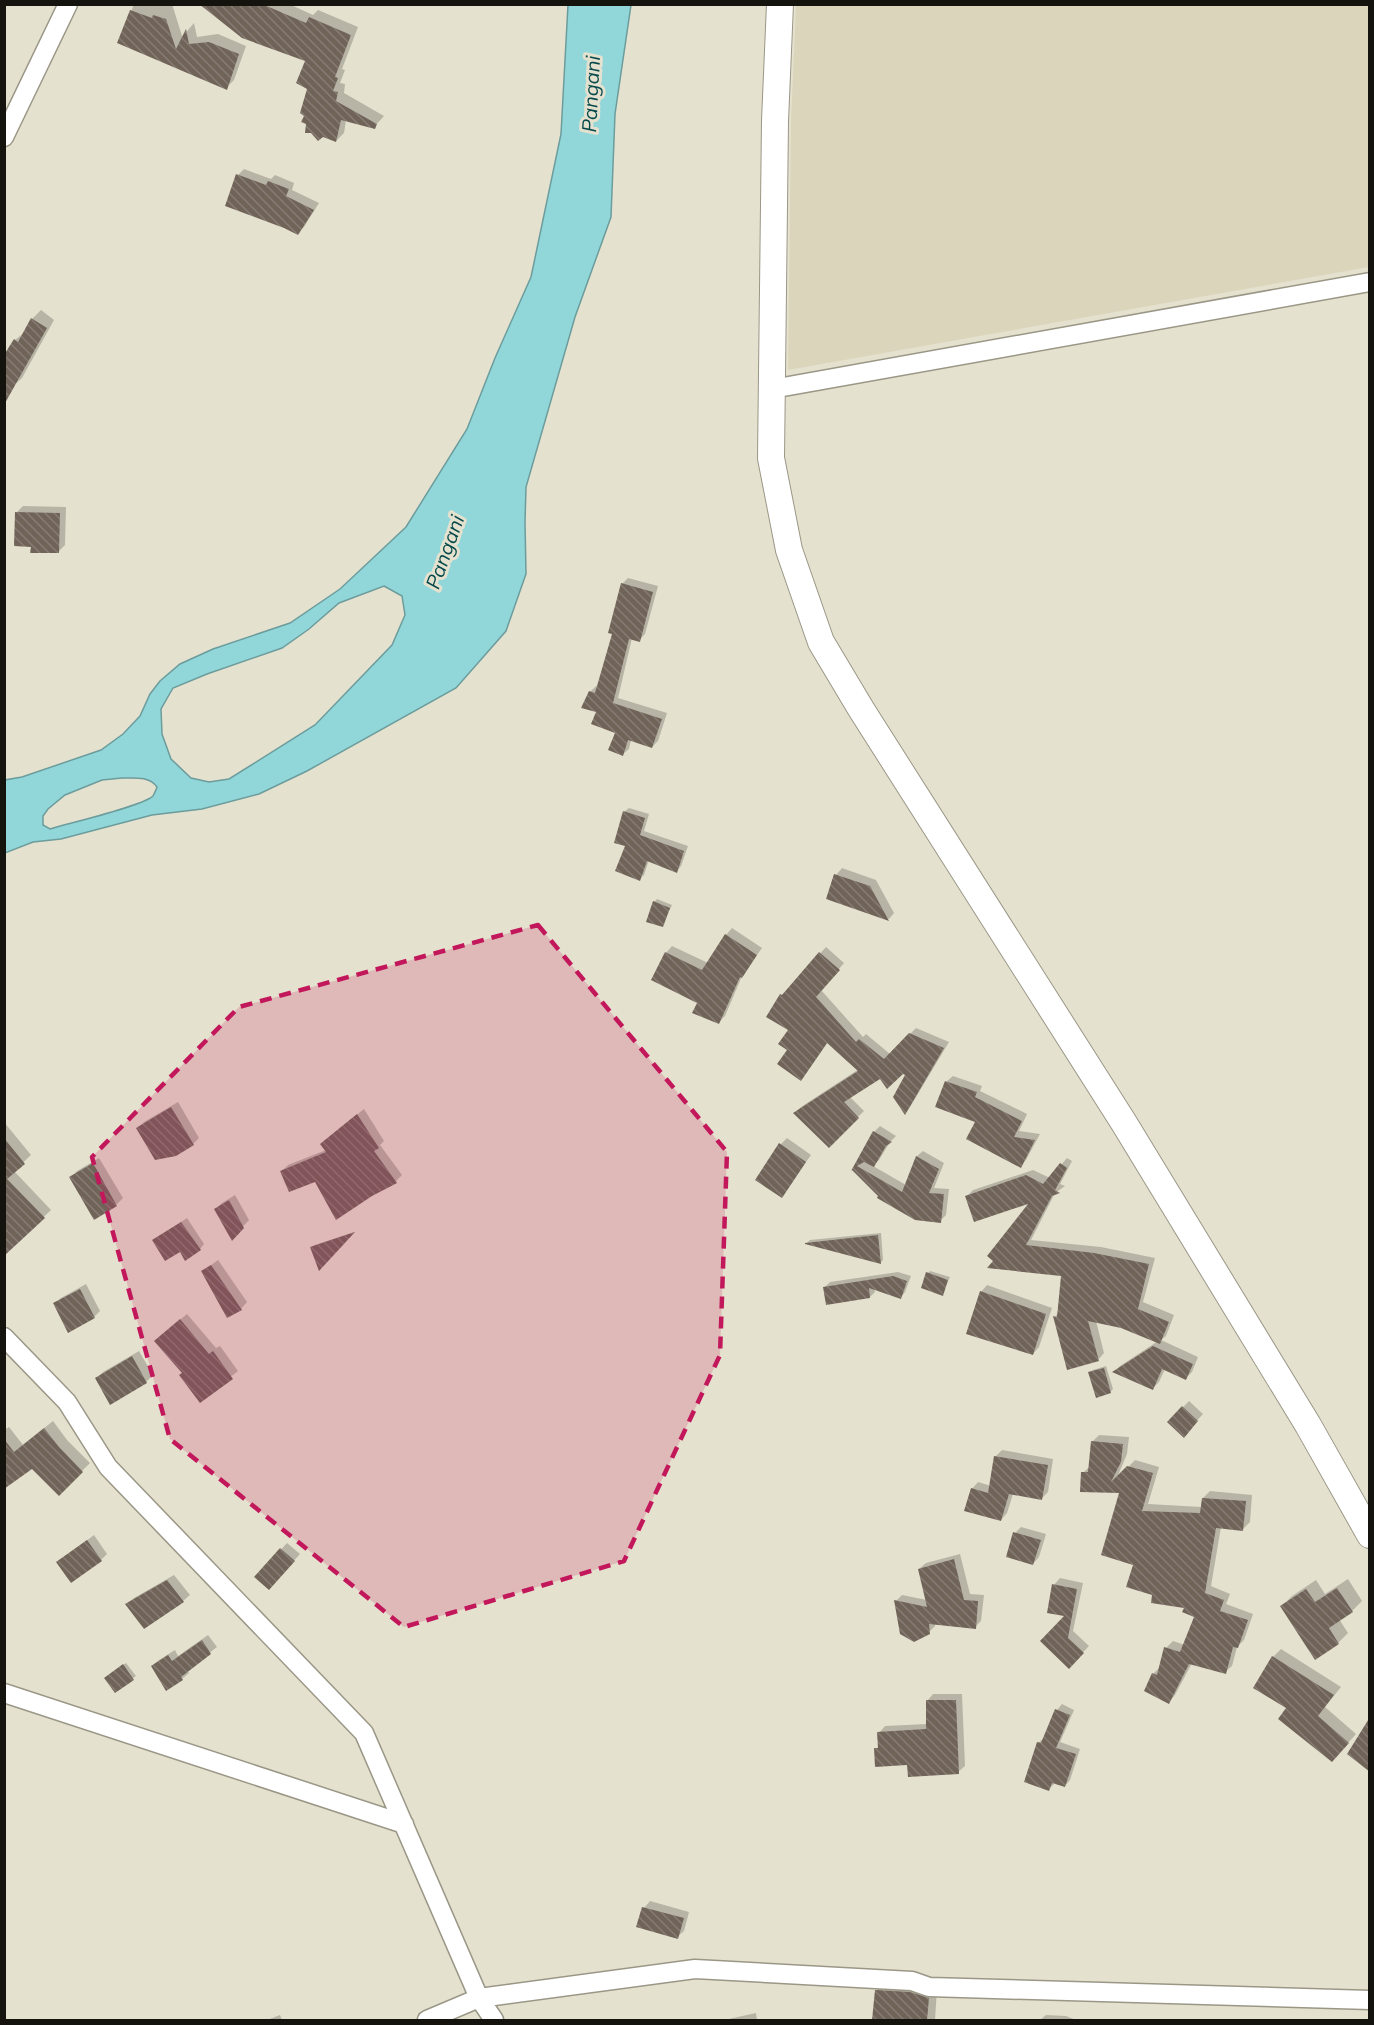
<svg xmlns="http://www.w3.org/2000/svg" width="1374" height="2025" font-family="Mulish,sans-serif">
<defs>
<pattern id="building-back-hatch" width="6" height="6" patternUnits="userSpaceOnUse" patternTransform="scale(1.5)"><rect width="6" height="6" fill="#706358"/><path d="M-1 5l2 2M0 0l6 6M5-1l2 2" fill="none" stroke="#867c74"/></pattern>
</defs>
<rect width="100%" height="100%" fill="#e5e1cf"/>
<path fill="#dbd5bc" d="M 796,5 L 1369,5 L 1369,267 L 788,370 L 791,121 Z"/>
<path fill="#91d7d9" stroke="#6c9c9c" stroke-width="1.5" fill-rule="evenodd" d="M 568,5 L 631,5 L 615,114 L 611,217 L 575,317 L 526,487 L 525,522 L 526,574 L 506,631 L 456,688 L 307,771 L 259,794 L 202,809 L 152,815 L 61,839 L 33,842 L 5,853 L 5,780 L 22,777 L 101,750 L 123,734 L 140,716 L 150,694 L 160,681 L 180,664 L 213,649 L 290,623 L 340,589 L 406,527 L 467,429 L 495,358 L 531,277 L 561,134 ZM 384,586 L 402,596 L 405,615 L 392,645 L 315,725 L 229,779 L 209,782 L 191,778 L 171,759 L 162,734 L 161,709 L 173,688 L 207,674 L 282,648 L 309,629 L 339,603 ZM 122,778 C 135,778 149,776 157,787 C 157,788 153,796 153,796 C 143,806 69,823 50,829 L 43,825 L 43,816 L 48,809 L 65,795 L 102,780 Z"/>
<path fill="#0003" d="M 134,4 L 172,4 L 183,39 L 188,30 L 194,23 L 197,37 L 218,34 L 246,46 L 234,80 L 226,88 L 119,42 Z
M 289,4 L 313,15 L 318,10 L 358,27 L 342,69 L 345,70 L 340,83 L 345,84 L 344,93 L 384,116 L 374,127 L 346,120 L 344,133 L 336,141 L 309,88 L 307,60 L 201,5 Z
M 244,169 L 271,179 L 275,175 L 294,183 L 292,190 L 319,203 L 304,227 L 298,233 L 238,175 Z
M 41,310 L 54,320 L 22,378 L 13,386 L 4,357 L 15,340 L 25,332 L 32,319 Z
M 23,506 L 66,507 L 65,545 L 58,552 L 32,545 L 17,512 Z
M 628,578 L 658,586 L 645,634 L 639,640 L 632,638 L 618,698 L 667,713 L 658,741 L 652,747 L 631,740 L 629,749 L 623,754 L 616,732 L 598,711 L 590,692 L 596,686 L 598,687 L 614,633 L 622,584 Z
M 629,808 L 649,814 L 644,831 L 688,846 L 681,866 L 677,871 L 649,860 L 644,875 L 639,879 L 624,812 Z
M 842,868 L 876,880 L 894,913 L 889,919 L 828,898 L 836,875 Z
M 657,899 L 672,905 L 662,926 L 654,902 Z
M 732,928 L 762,948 L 742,976 L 725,1016 L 719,1022 L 698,1002 L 653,979 L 666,953 L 672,946 L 708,963 L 726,935 Z
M 826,947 L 844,963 L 821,990 L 863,1037 L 866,1034 L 890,1054 L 916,1028 L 949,1042 L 910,1107 L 905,1113 L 907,1075 L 903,1072 L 881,1077 L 850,1097 L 864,1111 L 829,1146 L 795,1113 L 801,1107 L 859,1069 L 828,1042 L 806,1073 L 789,1050 L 790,1030 L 768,1016 L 782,995 Z
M 953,1076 L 982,1086 L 980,1091 L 1027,1114 L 1019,1131 L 1040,1134 L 1026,1160 L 1020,1166 L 977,1121 L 946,1082 Z
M 178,1102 L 199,1138 L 193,1144 L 138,1128 L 144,1122 Z
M 364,1109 L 384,1141 L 380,1145 L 402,1175 L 396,1181 L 282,1171 L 288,1165 L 326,1150 L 328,1138 Z
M 4,1122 L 31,1155 L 14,1171 L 51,1210 L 4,1255 Z
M 880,1126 L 896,1136 L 890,1142 L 879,1160 L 873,1166 L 906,1185 L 917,1156 L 923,1151 L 944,1163 L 934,1188 L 949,1189 L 946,1215 L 940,1221 L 880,1196 L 854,1170 L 874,1132 Z
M 787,1138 L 811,1155 L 782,1196 L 781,1144 Z
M 99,1158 L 123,1198 L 117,1204 L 94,1218 L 70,1178 L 77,1171 Z
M 1067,1158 L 1072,1161 L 1060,1184 L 1065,1186 L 1055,1193 L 1031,1240 L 1101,1247 L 1155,1258 L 1143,1302 L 1174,1315 L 1166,1336 L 1161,1340 L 1198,1357 L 1192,1372 L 1186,1378 L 1165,1369 L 1159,1382 L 1153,1388 L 1115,1371 L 1120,1366 L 1158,1341 L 1122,1326 L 1096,1321 L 1104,1353 L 1098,1360 L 1055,1317 L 1058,1313 L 1062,1274 L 990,1266 L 1032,1201 L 967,1196 L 973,1190 L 1033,1170 L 1050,1178 Z
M 235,1195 L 249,1220 L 232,1238 L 216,1209 L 222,1203 Z
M 187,1218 L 204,1244 L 200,1249 L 181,1249 L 154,1240 Z
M 354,1232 L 321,1267 L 312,1247 L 315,1245 Z
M 881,1233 L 883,1260 L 881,1262 L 807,1243 L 810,1240 Z
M 218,1260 L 247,1302 L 241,1309 L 203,1271 Z
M 930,1271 L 950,1277 L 942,1294 L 928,1273 Z
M 898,1272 L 911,1276 L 905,1292 L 901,1297 L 874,1288 L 875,1292 L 870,1297 L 825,1287 L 830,1282 Z
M 86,1284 L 100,1311 L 94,1317 L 55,1304 L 61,1298 Z
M 987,1285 L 1052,1308 L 1039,1347 L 1033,1354 L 981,1292 Z
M 187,1314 L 216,1348 L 220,1346 L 238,1371 L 200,1401 L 163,1334 Z
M 139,1351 L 153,1375 L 146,1382 L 111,1403 L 96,1379 L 103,1372 Z
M 1106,1366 L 1113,1389 L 1110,1392 L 1090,1372 L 1093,1370 Z
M 1189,1401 L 1203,1414 L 1183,1436 L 1169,1422 Z
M 53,1421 L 67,1440 L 90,1463 L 59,1494 L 33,1467 L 4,1487 L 4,1430 L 9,1427 L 23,1445 Z
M 1099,1435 L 1129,1437 L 1127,1454 L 1116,1480 L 1135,1460 L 1159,1467 L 1148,1504 L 1202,1507 L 1203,1498 L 1210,1491 L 1252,1495 L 1250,1522 L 1243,1529 L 1221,1527 L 1211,1586 L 1230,1594 L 1226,1604 L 1253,1614 L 1244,1640 L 1237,1647 L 1232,1666 L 1225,1672 L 1192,1663 L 1175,1695 L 1169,1702 L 1153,1674 L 1161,1666 L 1166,1648 L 1173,1641 L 1185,1645 L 1196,1616 L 1186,1607 L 1154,1594 L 1135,1564 L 1121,1492 L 1083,1473 L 1090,1466 L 1092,1442 Z
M 1002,1450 L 1053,1459 L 1048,1492 L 1041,1499 L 1013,1494 L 1007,1513 L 1001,1520 L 972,1489 L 978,1482 L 991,1486 L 996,1456 Z
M 1021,1527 L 1046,1534 L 1039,1557 L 1033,1564 L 1015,1533 Z
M 94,1535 L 107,1554 L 101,1560 L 58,1562 Z
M 287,1543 L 300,1554 L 275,1582 L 256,1577 Z
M 960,1554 L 970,1594 L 984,1595 L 981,1621 L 975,1627 L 935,1623 L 935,1626 L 929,1632 L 896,1601 L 902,1595 L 927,1600 L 919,1569 L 926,1563 Z
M 174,1575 L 190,1595 L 183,1601 L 144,1627 L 127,1604 L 134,1598 Z
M 1060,1578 L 1083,1583 L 1073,1631 L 1089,1646 L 1069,1667 L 1067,1615 L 1054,1585 Z
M 1348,1579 L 1362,1601 L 1352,1611 L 1339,1619 L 1348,1633 L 1338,1643 L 1315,1658 L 1282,1606 L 1292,1596 L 1316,1580 L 1325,1594 Z
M 208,1635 L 217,1647 L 187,1670 L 189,1673 L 182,1679 L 166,1689 L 152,1666 L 159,1660 L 175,1650 L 178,1656 Z
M 1281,1649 L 1341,1687 L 1325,1707 L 1356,1734 L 1340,1752 L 1288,1708 L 1273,1657 Z
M 126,1663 L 136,1676 L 115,1691 L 109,1675 Z
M 933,1694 L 962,1694 L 965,1766 L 958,1772 L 876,1749 L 880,1746 L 879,1733 L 885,1726 L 927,1724 L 927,1701 Z
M 1062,1704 L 1074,1710 L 1060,1742 L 1080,1749 L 1070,1780 L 1065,1786 L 1055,1783 L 1049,1789 L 1038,1743 L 1045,1737 L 1057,1710 Z
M 650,1901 L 689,1912 L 684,1931 L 677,1937 L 644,1908 Z
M 885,1982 L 937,1989 L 935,2020 L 873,2020 L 876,1991 Z
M 756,2013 L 757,2020 L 724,2020 Z
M 280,2015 L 282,2020 L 267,2020 Z
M 1046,2015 L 1066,2016 L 1076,2020 L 1040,2020 Z"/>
<path fill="url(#building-back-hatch)" d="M 199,4 L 262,4 L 306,23 L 309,17 L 351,35 L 335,77 L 338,78 L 333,91 L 338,92 L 336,101 L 377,124 L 375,129 L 341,120 L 336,142 L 323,137 L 318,141 L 311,133 L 305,133 L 306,124 L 301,122 L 304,116 L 300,113 L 307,89 L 296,83 L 305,61 L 242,38 Z
M 130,10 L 152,18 L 153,15 L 166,19 L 176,49 L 186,29 L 189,44 L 209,42 L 239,54 L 227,90 L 117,43 Z
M 236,174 L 266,185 L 268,181 L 289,189 L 286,196 L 314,210 L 298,235 L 284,228 L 225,206 Z
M 31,318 L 47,328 L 4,405 L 4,355 L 14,339 L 18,342 Z
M 15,512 L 60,513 L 59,553 L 30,553 L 31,547 L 14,546 Z
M 621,583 L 653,592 L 640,642 L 629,639 L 613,703 L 662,719 L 652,748 L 628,740 L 623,756 L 608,750 L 615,733 L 591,724 L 596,712 L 581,708 L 589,691 L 595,693 L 612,634 L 608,633 Z
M 623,811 L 645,818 L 640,835 L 684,851 L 677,873 L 647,861 L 640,881 L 615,871 L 625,846 L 614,843 Z
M 834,874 L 870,886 L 889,921 L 826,899 Z
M 653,901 L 670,908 L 663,927 L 646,922 Z
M 725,934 L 757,955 L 742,978 L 740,977 L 719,1024 L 692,1013 L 697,1003 L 651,980 L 665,952 L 702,970 Z
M 819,952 L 840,970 L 816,997 L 856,1042 L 859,1039 L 884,1059 L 909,1033 L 944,1048 L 905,1115 L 893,1097 L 905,1075 L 903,1074 L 887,1089 L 880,1079 L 844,1102 L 859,1118 L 829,1148 L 793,1113 L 858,1071 L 827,1043 L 801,1081 L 777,1064 L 787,1050 L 778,1044 L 788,1030 L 766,1017 L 780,994 L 782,995 Z
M 945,1081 L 977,1092 L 975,1097 L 1022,1121 L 1014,1137 L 1035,1140 L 1021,1168 L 966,1139 L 975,1122 L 935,1107 Z
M 171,1107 L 194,1145 L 176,1156 L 155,1160 L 136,1128 Z
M 357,1114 L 379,1148 L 374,1151 L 397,1183 L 372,1196 L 336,1220 L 315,1182 L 289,1192 L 280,1171 L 326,1152 L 320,1144 Z
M 873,1131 L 892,1142 L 886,1146 L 874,1167 L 864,1162 L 857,1166 L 902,1192 L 916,1156 L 939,1169 L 929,1193 L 944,1194 L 941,1223 L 915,1220 L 877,1198 L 878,1196 L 852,1170 L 853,1169 L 851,1171 Z
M 4,1138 L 25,1164 L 7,1179 L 45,1218 L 4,1256 Z
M 779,1143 L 806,1162 L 782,1198 L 755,1180 Z
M 93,1163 L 117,1206 L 94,1220 L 69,1177 Z
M 1060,1163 L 1067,1168 L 1055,1190 L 1060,1193 L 1052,1196 L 1026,1245 L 1094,1253 L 1149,1264 L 1138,1309 L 1169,1322 L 1160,1344 L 1121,1328 L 1088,1321 L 1099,1361 L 1067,1370 L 1053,1316 L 1057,1317 L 1061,1276 L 987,1268 L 993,1261 L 987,1256 L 1028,1204 L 974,1222 L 965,1196 L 1026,1175 L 1043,1184 Z
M 229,1200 L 244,1228 L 232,1241 L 214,1209 Z
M 181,1222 L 201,1250 L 185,1261 L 180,1252 L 165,1261 L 152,1240 Z
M 355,1232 L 319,1271 L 310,1247 Z
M 878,1235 L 881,1264 L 805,1244 L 805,1243 Z
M 211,1265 L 242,1310 L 227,1318 L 201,1271 Z
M 926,1272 L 948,1280 L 943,1296 L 921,1288 Z
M 893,1276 L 907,1281 L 901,1299 L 869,1288 L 870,1298 L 826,1305 L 823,1287 Z
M 80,1289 L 95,1318 L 68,1333 L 53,1303 Z
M 980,1291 L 1046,1314 L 1033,1355 L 966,1334 Z
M 180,1319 L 209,1354 L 213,1351 L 233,1379 L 200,1403 L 179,1375 L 182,1373 L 154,1341 Z
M 1153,1346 L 1193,1364 L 1186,1380 L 1162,1369 L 1153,1390 L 1112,1372 Z
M 132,1356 L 147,1383 L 110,1405 L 95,1378 Z
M 1104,1368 L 1111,1393 L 1096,1398 L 1088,1372 Z
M 1182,1406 L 1198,1421 L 1184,1438 L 1167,1422 Z
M 44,1428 L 59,1447 L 83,1472 L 59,1496 L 32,1469 L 4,1489 L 4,1439 L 14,1452 Z
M 1091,1441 L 1123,1444 L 1121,1462 L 1111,1482 L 1127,1466 L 1153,1473 L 1142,1511 L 1200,1513 L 1202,1498 L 1246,1501 L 1243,1531 L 1216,1528 L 1205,1593 L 1224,1600 L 1220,1611 L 1248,1620 L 1238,1648 L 1233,1647 L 1226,1674 L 1189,1664 L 1169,1704 L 1144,1691 L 1152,1673 L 1157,1675 L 1164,1647 L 1180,1652 L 1194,1617 L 1182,1612 L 1184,1608 L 1151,1603 L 1152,1595 L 1126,1587 L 1133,1565 L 1101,1555 L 1119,1493 L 1080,1492 L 1081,1472 L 1088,1472 Z
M 994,1456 L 1048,1465 L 1042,1500 L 1009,1494 L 1001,1521 L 964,1511 L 971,1488 L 988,1493 Z
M 1013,1532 L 1041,1540 L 1033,1565 L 1006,1557 Z
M 87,1540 L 102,1561 L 71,1583 L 56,1562 Z
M 280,1548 L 295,1561 L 269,1590 L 254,1577 Z
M 954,1559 L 964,1600 L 978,1601 L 976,1629 L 929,1624 L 930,1634 L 914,1642 L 900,1634 L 894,1600 L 927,1607 L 918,1569 Z
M 167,1580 L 184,1602 L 144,1629 L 125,1604 Z
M 1052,1584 L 1077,1589 L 1068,1638 L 1084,1653 L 1069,1669 L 1040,1641 L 1064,1616 L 1047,1613 Z
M 1337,1588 L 1353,1612 L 1329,1628 L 1339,1644 L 1315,1660 L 1280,1606 L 1306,1589 L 1315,1602 Z
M 202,1640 L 211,1654 L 181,1677 L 183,1680 L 166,1691 L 151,1666 L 168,1655 L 172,1661 Z
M 1272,1656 L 1334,1695 L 1318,1716 L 1349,1743 L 1332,1762 L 1278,1719 L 1286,1708 L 1253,1688 Z
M 123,1664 L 134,1680 L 115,1693 L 104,1678 Z
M 926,1700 L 956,1700 L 959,1774 L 908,1777 L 907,1765 L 875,1767 L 874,1748 L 878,1748 L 877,1732 L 926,1729 Z
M 1055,1709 L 1070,1715 L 1056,1748 L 1076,1754 L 1065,1787 L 1052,1783 L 1049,1791 L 1024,1782 L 1037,1742 L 1041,1743 Z
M 1370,1717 L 1370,1772 L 1347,1754 Z
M 642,1907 L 684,1918 L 678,1939 L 636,1927 Z
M 875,1990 L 910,1992 L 929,1998 L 927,2020 L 872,2020 Z"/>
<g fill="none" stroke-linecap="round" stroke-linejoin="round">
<defs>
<path id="street" d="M 4,137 L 68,4
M 772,389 L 1370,282
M 4,1337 L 67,1402 L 108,1467 L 364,1733 L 479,1998 L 494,2020
M 4,1693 L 404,1824
M 427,2020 L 479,1998 L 695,1969 L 912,1981 L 929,1987 L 1370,2000"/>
<path id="secondary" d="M 780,4 L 775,121 L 771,458 L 789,550 L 821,642 L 861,709 L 1124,1123 L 1308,1425 L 1370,1535"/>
</defs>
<use href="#street" stroke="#9b9787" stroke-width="21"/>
<use href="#secondary" stroke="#9b9787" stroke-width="28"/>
<use href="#street" stroke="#fff" stroke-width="18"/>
<use href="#secondary" stroke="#fff" stroke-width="26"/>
</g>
<path fill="#c2185b" fill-opacity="0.2" stroke="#c2185b" stroke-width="4.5" stroke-dasharray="12 8" stroke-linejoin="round" d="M 538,925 L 727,1152 L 720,1355 L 624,1561 L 404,1627 L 170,1439 L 92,1157 L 239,1007 Z"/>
<g text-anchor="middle" stroke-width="6" stroke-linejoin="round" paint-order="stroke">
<g font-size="20" font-style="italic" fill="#06494b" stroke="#e5e1cf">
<text transform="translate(591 94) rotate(-87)" y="7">Pangani</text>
<text transform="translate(445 552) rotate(-70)" y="7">Pangani</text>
</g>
</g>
<rect width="1374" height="2025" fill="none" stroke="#15130d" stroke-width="12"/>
</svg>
